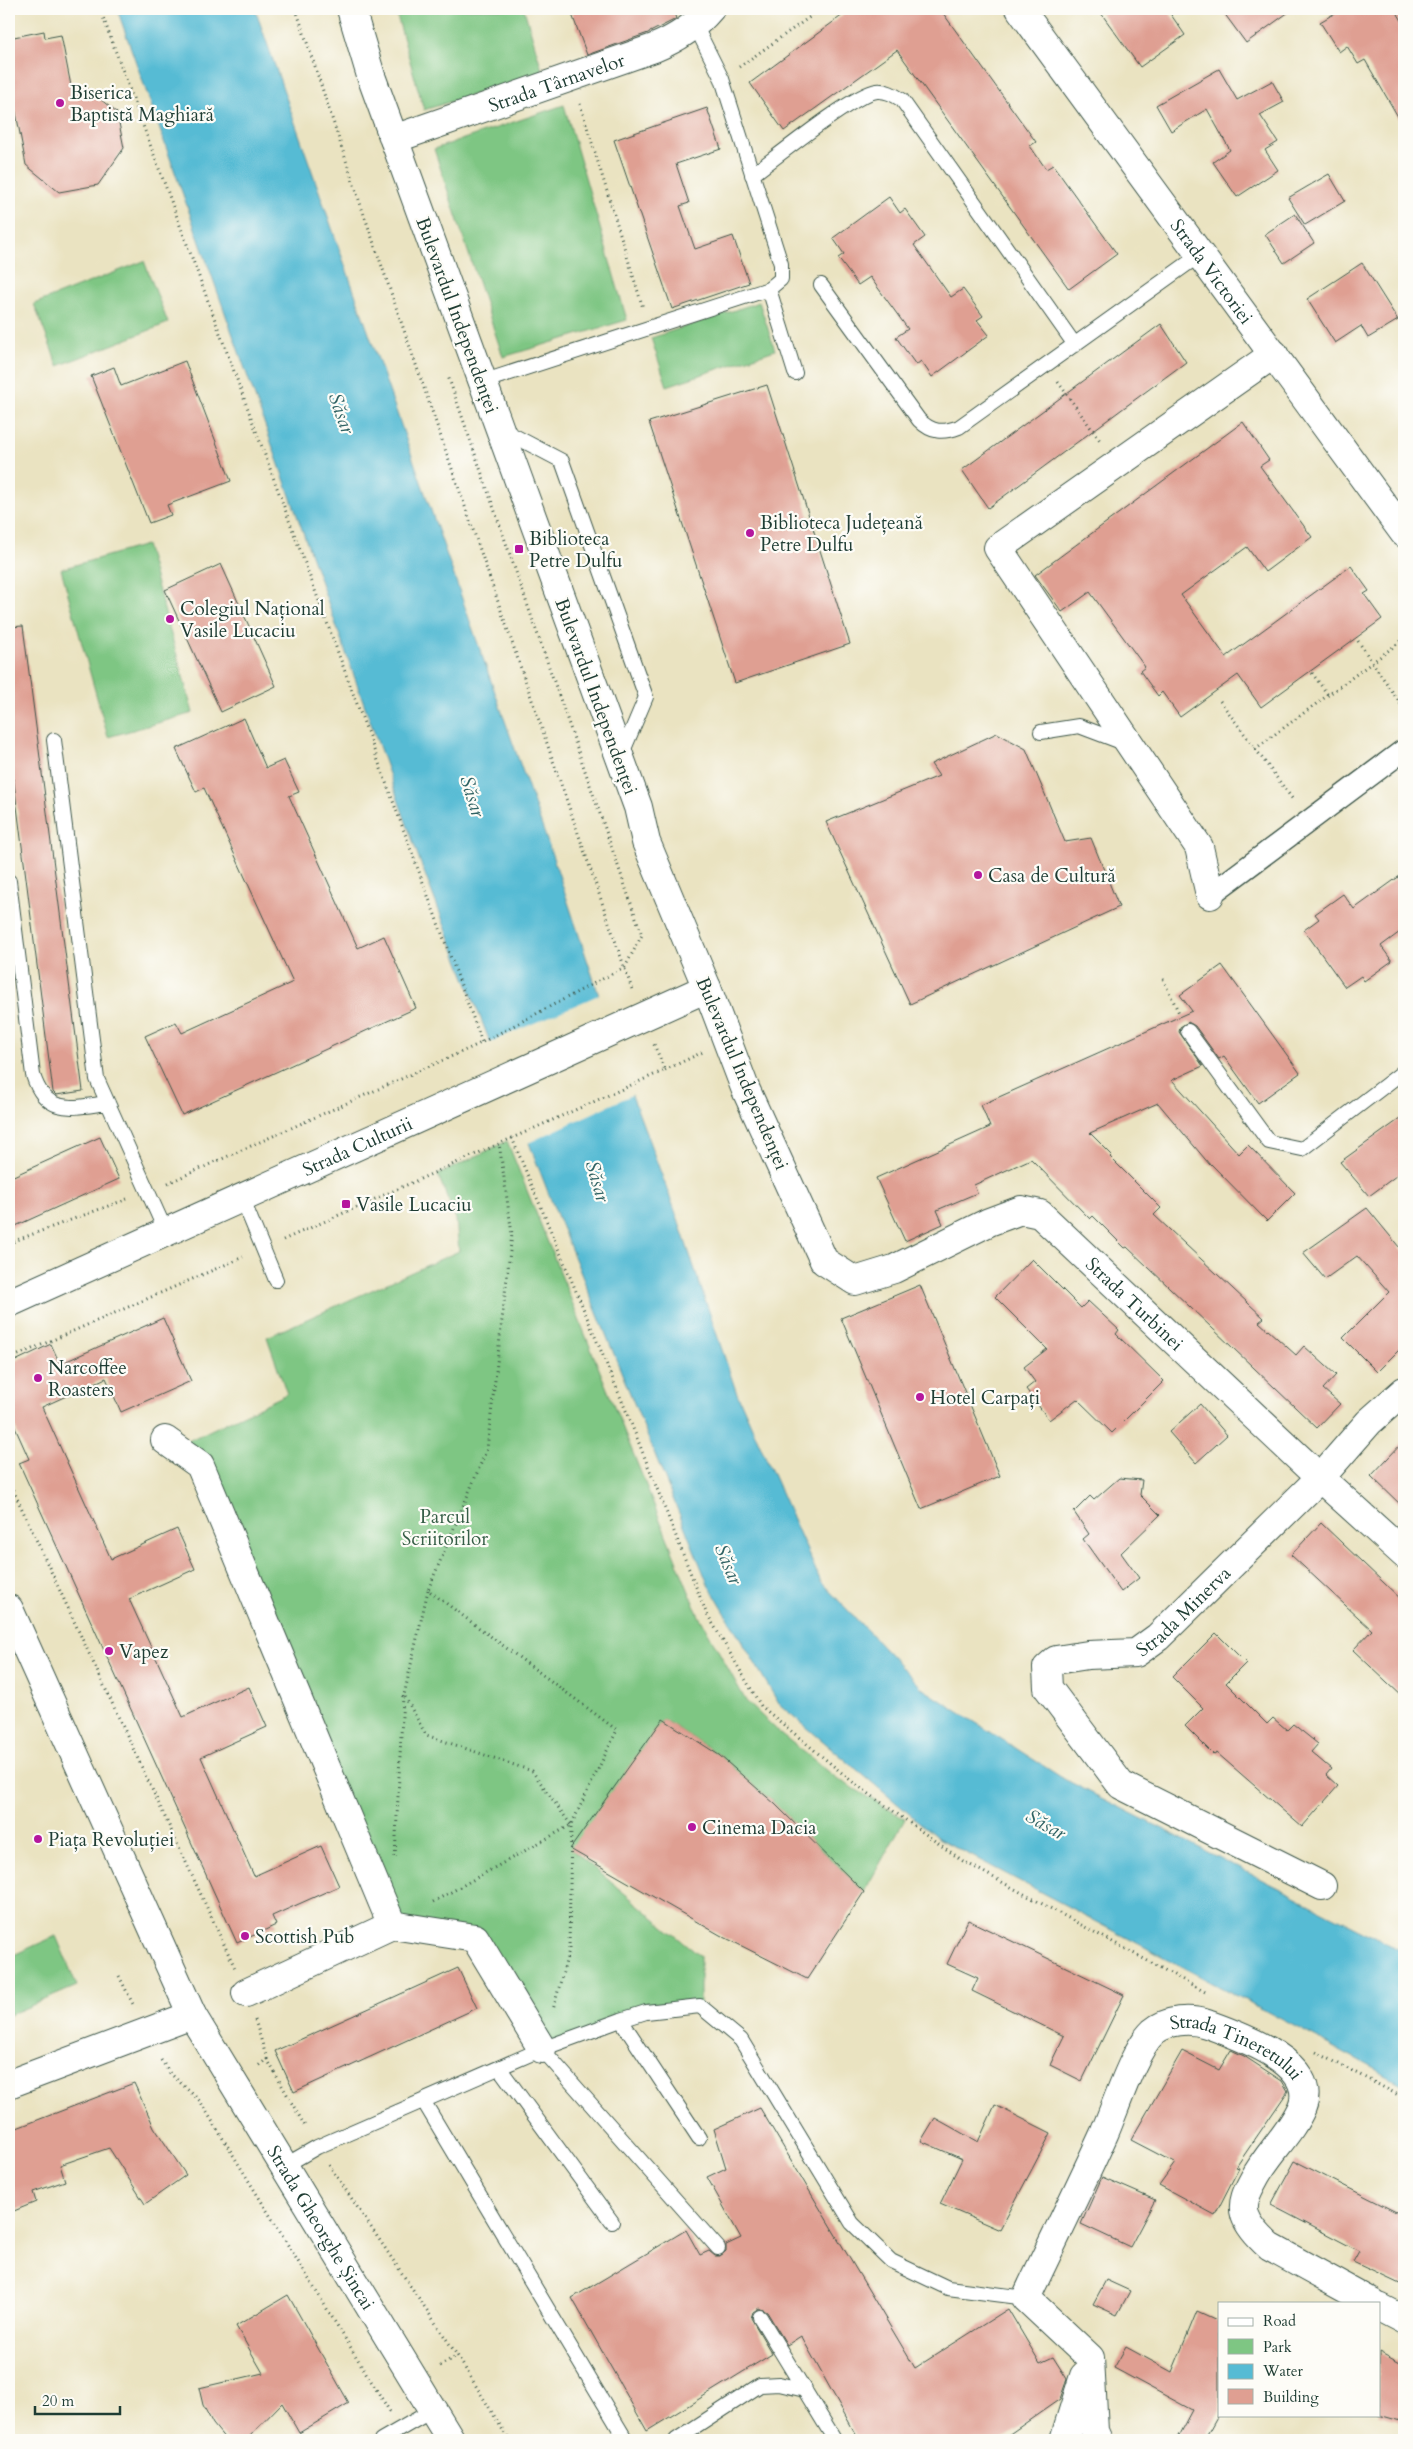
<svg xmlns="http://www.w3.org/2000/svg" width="1413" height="2449" font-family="Cardo,serif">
<rect width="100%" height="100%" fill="#fdfcf7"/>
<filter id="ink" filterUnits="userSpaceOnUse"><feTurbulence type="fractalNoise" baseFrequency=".02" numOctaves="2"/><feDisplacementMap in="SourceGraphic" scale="10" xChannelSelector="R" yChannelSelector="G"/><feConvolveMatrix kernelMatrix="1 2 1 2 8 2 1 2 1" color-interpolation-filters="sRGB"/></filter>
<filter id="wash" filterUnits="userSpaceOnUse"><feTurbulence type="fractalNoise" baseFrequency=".0096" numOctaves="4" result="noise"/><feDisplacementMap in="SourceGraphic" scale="20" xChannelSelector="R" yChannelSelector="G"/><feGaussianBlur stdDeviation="1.12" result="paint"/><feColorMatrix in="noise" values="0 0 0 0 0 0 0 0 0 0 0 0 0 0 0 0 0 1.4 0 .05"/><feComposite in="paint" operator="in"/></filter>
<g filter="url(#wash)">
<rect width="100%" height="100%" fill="#eae3c1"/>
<path fill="#7ec683" stroke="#4e825c" d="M 395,9 L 524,9 L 543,73 L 424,110 Z
M 564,105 L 627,320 L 503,357 L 434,149 Z
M 144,261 L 168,323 L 58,366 L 34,304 Z
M 759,302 L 775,350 L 667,386 L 651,338 Z
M 146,545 L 193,713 L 108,737 L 61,569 Z
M 507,1141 L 698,1614 L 746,1701 L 780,1733 L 838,1779 L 905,1819 L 864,1892 L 775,1804 L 719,1755 L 663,1719 L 571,1849 L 700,1956 L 700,2006 L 646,2012 L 542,2049 L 475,1938 L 392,1925 L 200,1465 L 175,1447 L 287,1394 L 267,1337 L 459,1251 L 456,1219 L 438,1175 Z
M 56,1936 L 77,1986 L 9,2015 L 9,1957 Z"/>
<path fill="#56bbd4" stroke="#3a7c84" d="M 117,9 L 255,9 L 557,869 L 633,1098 L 674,1208 L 736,1391 L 821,1582 L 923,1689 L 1064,1779 L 1404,1952 L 1404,2084 L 938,1838 L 779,1704 L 708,1584 L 553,1205 L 421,864 Z"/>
<path fill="#eae3c1" d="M 601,994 L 634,1094 L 526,1144 L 486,1044 Z"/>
<g id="blocks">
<path fill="#df9f92" d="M 570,9 L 673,9 L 676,19 L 648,33 L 587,55 Z
M 851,9 L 940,9 L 1036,142 L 1030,146 L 1046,169 L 1053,165 L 1117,254 L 1069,289 L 897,50 L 784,131 L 750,83 Z
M 1098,9 L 1167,9 L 1185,35 L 1140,67 Z
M 1221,9 L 1293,9 L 1246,43 Z
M 1342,9 L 1395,9 L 1404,24 L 1404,127 L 1365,60 L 1358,64 L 1347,46 L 1339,52 L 1320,22 Z
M 44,31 L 45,38 L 61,35 L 72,91 L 87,88 L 117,113 L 124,148 L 98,185 L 59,192 L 26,165 L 12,92 L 9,92 L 9,38 Z
M 1219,69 L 1237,100 L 1272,81 L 1284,102 L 1260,115 L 1278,142 L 1265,150 L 1278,170 L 1237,197 L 1213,162 L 1230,150 L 1207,109 L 1171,131 L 1156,105 Z
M 707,108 L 721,149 L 676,164 L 689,203 L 680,206 L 695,249 L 733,236 L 749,283 L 672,309 L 614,140 Z
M 1329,174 L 1345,201 L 1305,225 L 1288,198 Z
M 889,197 L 900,213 L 905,209 L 925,237 L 914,245 L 951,297 L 963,289 L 983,316 L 977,320 L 989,335 L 932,377 L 921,361 L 916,365 L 896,337 L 908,329 L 870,277 L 858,285 L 838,258 L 844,254 L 833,238 Z
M 1295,214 L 1314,243 L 1284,263 L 1265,234 Z
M 1362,263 L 1398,320 L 1368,338 L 1361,326 L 1335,343 L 1307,299 Z
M 1161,324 L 1186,362 L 988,508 L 962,470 Z
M 185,361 L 231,481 L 167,505 L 171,515 L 149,523 L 91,376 L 114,367 L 121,386 Z
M 767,385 L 850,644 L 735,683 L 649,422 Z
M 1243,422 L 1269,460 L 1260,466 L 1312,537 L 1265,572 L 1247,547 L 1181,595 L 1226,657 L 1351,566 L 1369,591 L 1364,594 L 1382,619 L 1261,707 L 1238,675 L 1180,717 L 1162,692 L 1158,696 L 1140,671 L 1145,667 L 1090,592 L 1062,612 L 1035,575 Z
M 221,564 L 276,686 L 221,712 L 165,590 Z
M 23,626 L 83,1091 L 56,1095 L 53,1092 L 9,743 L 9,627 Z
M 244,718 L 266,768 L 284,760 L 299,792 L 289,796 L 358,948 L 384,936 L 416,1008 L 182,1115 L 145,1036 L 176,1022 L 182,1033 L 293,982 L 204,788 L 196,792 L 176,749 Z
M 997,733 L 1026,749 L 1065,842 L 1091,838 L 1119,907 L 910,1004 L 826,822 L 939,776 L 931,764 Z
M 1404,873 L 1404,929 L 1381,946 L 1392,961 L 1364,981 L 1361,976 L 1345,987 L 1304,930 L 1319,919 L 1315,914 L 1343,894 L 1354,909 Z
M 1222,965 L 1300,1073 L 1258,1103 L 1224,1056 L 1219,1059 L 1195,1026 L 1188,1022 L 1180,1027 L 1179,1032 L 1203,1066 L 1172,1080 L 1239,1154 L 1248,1145 L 1295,1193 L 1267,1221 L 1211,1164 L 1210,1165 L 1158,1103 L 1090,1133 L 1112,1155 L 1110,1157 L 1161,1208 L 1154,1215 L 1264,1318 L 1259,1322 L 1296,1355 L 1304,1346 L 1336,1375 L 1323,1389 L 1340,1404 L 1317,1428 L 1127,1247 L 1125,1248 L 1093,1216 L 1090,1219 L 1031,1159 L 974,1185 L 977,1193 L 937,1210 L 943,1224 L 905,1241 L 876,1178 L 990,1127 L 981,1105 L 1192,1011 L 1180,995 Z
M 1404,1116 L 1404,1170 L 1369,1196 L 1340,1162 Z
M 100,1137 L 119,1179 L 9,1229 L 9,1178 Z
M 1367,1208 L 1404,1253 L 1404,1345 L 1377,1372 L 1343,1338 L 1389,1292 L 1357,1256 L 1325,1279 L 1303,1253 Z
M 1032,1259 L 1081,1308 L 1088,1301 L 1119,1330 L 1116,1334 L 1164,1381 L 1112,1433 L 1077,1399 L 1049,1420 L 1026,1389 L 1035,1382 L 1024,1367 L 1047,1349 L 995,1297 Z
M 920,1285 L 1000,1476 L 921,1509 L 841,1318 Z
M 163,1318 L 191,1381 L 121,1412 L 106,1378 L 42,1407 L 111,1559 L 177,1529 L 195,1569 L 129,1599 L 183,1717 L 249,1687 L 267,1727 L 201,1757 L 254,1876 L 321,1846 L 339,1886 L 272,1916 L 276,1925 L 237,1943 L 19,1463 L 29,1459 L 9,1414 L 9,1364 L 51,1344 L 60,1364 Z
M 1200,1404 L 1227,1435 L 1196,1463 L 1169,1432 Z
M 1404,1441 L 1404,1508 L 1371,1476 Z
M 1119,1478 L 1142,1480 L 1140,1495 L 1160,1515 L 1121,1553 L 1139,1578 L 1121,1592 L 1083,1539 L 1089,1534 L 1074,1512 L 1090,1496 L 1094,1500 Z
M 1321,1523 L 1404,1602 L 1404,1698 L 1353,1650 L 1372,1630 L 1291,1555 Z
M 1216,1633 L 1246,1663 L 1226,1683 L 1267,1724 L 1273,1718 L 1287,1730 L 1293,1724 L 1318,1744 L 1311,1752 L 1331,1769 L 1326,1775 L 1338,1786 L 1302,1827 L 1217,1753 L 1214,1755 L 1185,1726 L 1203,1708 L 1172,1677 Z
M 663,1719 L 719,1755 L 775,1804 L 864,1892 L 807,1979 L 720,1935 L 570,1849 Z
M 968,1920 L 1124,1995 L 1082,2081 L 1050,2065 L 1064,2036 L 972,1991 L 978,1978 L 947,1964 Z
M 458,1968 L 477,2008 L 294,2092 L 275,2051 Z
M 1231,2050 L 1244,2056 L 1282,2081 L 1288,2091 L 1236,2167 L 1239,2168 L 1215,2215 L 1159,2185 L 1175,2163 L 1131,2140 L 1182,2051 L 1219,2070 Z
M 134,2083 L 154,2127 L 186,2175 L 145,2204 L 109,2148 L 60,2165 L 65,2181 L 33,2192 L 36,2202 L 9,2213 L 9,2131 Z
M 995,2105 L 1051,2133 L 1000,2230 L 940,2204 L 962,2159 L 921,2141 L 935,2118 L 978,2142 Z
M 760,2108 L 915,2368 L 1008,2309 L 1040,2363 L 1053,2357 L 1067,2379 L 1060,2399 L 1001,2440 L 859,2440 L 801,2336 L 787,2345 L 767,2312 L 759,2308 L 753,2312 L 751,2318 L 772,2354 L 647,2431 L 572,2298 L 686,2230 L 700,2255 L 709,2251 L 715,2256 L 720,2256 L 726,2251 L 726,2245 L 741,2238 L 707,2177 L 726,2168 L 714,2129 Z
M 1295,2161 L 1404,2216 L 1404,2286 L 1353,2262 L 1359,2251 L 1271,2205 Z
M 1102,2177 L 1155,2200 L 1130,2247 L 1081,2224 Z
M 1106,2280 L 1130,2291 L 1117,2315 L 1093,2304 Z
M 288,2295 L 349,2403 L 299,2433 L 282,2403 L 246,2440 L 226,2440 L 213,2424 L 203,2405 L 199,2388 L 263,2373 L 236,2326 Z
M 1197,2311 L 1219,2321 L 1219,2413 L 1204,2440 L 1176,2440 L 1192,2410 L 1114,2368 L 1126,2347 L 1172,2372 Z
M 1379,2352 L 1404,2365 L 1404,2422 L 1379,2415 Z"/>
</g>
</g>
<g filter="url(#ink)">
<use href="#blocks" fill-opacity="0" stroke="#3d5649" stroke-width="1"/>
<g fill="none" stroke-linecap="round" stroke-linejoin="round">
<defs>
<path id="service" d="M 752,175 C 774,159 855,93 877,91 C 886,90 894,95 902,100 L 1075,345
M 821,285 L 919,420 C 932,433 943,433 959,427 L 1201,254
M 769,289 L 795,373
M 482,382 L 769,289 L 781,279 L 781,264 L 722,79 L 695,25
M 501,429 L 562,461 L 646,697 L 621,756
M 1041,732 L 1079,726 L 1124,743
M 54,740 L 97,1079 L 166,1232
M 9,881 L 33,1075 C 46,1117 74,1107 108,1103
M 1188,1031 L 1269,1142 L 1302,1149 L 1404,1071
M 242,1198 L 276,1280
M 621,2020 L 699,2138
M 542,2049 L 718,2248
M 500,2069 L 612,2222
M 424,2102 L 626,2440
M 284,2166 L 317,2147 L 542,2049 L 621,2020 L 646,2012 L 700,2006 L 741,2040 L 852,2223 L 891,2261 L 948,2288 L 1026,2298
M 760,2317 L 835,2440
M 381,2440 L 433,2410
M 676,2440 L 760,2385 L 779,2384 L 805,2390"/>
<path id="pedestrian" d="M 1210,895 L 1404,750"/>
<g id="minor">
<path id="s1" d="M 394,139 L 654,48 C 676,39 694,28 710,9"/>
<path d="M 1210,895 L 1199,847 L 998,548 L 1274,354"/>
<path id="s2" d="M 707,988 L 745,1088 L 824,1261 L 855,1281 L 894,1269 L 989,1222 L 1021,1210 L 1040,1214 L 1320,1478 L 1404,1554"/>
<path d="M 165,1440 L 200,1465 L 392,1925 L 475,1938 L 542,2049"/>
<path id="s3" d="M 1322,1886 L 1121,1785 L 1048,1688 L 1047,1668 L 1056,1660 L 1088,1655 L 1136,1653 L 1158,1637 L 1320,1478 L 1369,1422 L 1404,1391"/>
<path d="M 246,1993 L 392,1925"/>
<path d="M 9,2084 L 192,2015"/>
<path d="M 1379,2307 L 1404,2320"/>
<path d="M 1064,2440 L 1084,2376"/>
<path id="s4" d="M 1098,2440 L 1094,2431 L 1090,2358 L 1026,2298 C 1052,2243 1079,2189 1104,2134 C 1116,2107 1133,2051 1153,2032 C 1167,2020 1190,2018 1207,2024 C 1237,2035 1320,2063 1302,2107 C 1291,2133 1267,2154 1254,2179 C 1248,2190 1241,2202 1245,2215 C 1249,2227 1261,2239 1270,2247 L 1372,2303"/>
</g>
<g id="secondary">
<path id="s5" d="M 9,1609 L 192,2015 L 451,2440"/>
</g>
<g id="primary">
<path id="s6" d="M 1020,9 L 1404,533"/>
<path id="s7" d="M 9,1303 L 707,988 L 646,842 L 638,807 L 371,76 L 351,9"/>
</g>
</defs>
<use href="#service" stroke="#3d5649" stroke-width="16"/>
<use href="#pedestrian" stroke="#3d5649" stroke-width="24"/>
<use href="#minor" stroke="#3d5649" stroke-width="30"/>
<use href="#secondary" stroke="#3d5649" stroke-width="30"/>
<use href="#primary" stroke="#3d5649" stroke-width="30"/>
<path stroke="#3d5649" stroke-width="3" stroke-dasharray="1 4" stroke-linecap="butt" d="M 100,9 L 482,1042
M 296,9 L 360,203 L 633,992
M 739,67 L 821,9
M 580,104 L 643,308
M 1058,382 L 1101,442
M 1358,641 L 1404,709
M 1312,673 L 1328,695
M 1220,701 L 1294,801
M 1255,749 L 1404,639
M 1163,979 L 1179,1013
M 665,1070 L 703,1052
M 512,1138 L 627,1413 L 706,1612 L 761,1706 L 854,1783 L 963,1861 L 1207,1993
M 168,1183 L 477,1045 L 625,967 L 642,935 L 448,376
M 283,1240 L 665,1070 L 653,1042
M 9,1243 L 127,1199
M 9,1359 L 243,1257
M 9,1481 L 235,1968
M 428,1590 L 404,1695 L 426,1735 L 532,1771 L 571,1825 L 569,1950 L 553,2010
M 395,1857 L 403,1696
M 433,1902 L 571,1825 L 617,1730 L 428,1590 L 487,1449 L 512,1234 L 499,1143
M 119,1976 L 134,2006
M 255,2020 L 267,2059 L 257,2067
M 1316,2052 L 1404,2098
M 267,2059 L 306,2128
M 161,2060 L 170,2073 L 200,2101 L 390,2412
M 329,2165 L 457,2355 L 509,2440
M 440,2366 L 457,2355"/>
<use href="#service" stroke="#fff" stroke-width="14"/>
<use href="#pedestrian" stroke="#fff" stroke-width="21"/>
<use href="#minor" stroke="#fff" stroke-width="28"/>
<use href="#secondary" stroke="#fff" stroke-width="28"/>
<use href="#primary" stroke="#fff" stroke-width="28"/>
</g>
</g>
<g fill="#b5179e" stroke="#fdfcf7" stroke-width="2">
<circle cx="60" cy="103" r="5"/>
<circle cx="750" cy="533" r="5"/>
<rect x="514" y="544" width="10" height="10" rx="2.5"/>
<circle cx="170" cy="619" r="5"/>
<circle cx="978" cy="875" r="5"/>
<rect x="341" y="1199" width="10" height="10" rx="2.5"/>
<circle cx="38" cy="1378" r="5"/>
<circle cx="920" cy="1397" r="5"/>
<circle cx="109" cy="1651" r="5"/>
<circle cx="692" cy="1827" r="5"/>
<circle cx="38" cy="1839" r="5"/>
<circle cx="245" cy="1936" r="5"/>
</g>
<g text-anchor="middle" stroke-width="4.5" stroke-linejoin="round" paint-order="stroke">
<g font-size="19" fill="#1f3d34" stroke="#fdfcf7">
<text dy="7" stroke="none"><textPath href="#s1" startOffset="172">Strada Târnavelor</textPath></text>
<text dy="7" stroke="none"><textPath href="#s6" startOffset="325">Strada Victoriei</textPath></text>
<text transform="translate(458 315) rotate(70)" y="7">Bulevardul Independenței</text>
<text transform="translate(597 696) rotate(70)" y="7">Bulevardul Independenței</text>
<text transform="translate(743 1073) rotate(67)" y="7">Bulevardul Independenței</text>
<text dy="7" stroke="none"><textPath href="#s7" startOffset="382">Strada Culturii</textPath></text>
<text dy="7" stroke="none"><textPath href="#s2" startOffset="665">Strada Turbinei</textPath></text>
<text dy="7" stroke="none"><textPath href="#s3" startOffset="522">Strada Minerva</textPath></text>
<text dy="7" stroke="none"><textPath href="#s4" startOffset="558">Strada Tineretului</textPath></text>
<text dy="7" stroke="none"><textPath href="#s5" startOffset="694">Strada Gheorghe Șincai</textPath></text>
</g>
<g font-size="19" fill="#1f3d34" stroke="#fdfcf7" text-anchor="start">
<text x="70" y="99">Biserica<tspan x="70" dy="22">Baptistă Maghiară</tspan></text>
<text x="760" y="529">Biblioteca Județeană<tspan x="760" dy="22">Petre Dulfu</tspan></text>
<text x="529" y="545">Biblioteca<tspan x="529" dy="22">Petre Dulfu</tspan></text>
<text x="180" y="615">Colegiul Național<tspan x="180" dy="22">Vasile Lucaciu</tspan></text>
<text x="988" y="882">Casa de Cultură</text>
<text x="356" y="1211">Vasile Lucaciu</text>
<text x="48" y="1374">Narcoffee<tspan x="48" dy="22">Roasters</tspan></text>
<text x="930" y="1404">Hotel Carpați</text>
<text x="119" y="1658">Vapez</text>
<text x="702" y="1834">Cinema Dacia</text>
<text x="48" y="1846">Piața Revoluției</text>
<text x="255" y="1943">Scottish Pub</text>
</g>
<g font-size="19" fill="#375f48" stroke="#fdfcf7">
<text x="445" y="1523">Parcul<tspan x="445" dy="22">Scriitorilor</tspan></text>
</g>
<g font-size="20" font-style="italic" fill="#306364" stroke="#fdfcf7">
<text transform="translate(342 413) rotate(70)" y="7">Săsar</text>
<text transform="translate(473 796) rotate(72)" y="7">Săsar</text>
<text transform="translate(598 1181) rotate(73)" y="7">Săsar</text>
<text transform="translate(729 1564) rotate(67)" y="7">Săsar</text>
<text transform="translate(1046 1824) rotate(29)" y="7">Săsar</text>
</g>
</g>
<rect width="1413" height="2449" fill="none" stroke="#fdfcf7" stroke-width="30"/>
<rect x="1218" y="2302" width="162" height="115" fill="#fdfcf7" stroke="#a4b0a9"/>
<rect x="1228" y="2318" width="25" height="8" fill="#ffffff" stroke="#a4b0a9"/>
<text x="1263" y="2326" font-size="15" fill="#1f3d34">Road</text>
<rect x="1228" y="2339" width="25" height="15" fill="#7ec683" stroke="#a4b0a9"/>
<text x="1263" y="2352" font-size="15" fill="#1f3d34">Park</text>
<rect x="1228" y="2364" width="25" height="15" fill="#56bbd4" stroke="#a4b0a9"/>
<text x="1263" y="2376" font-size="15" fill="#1f3d34">Water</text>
<rect x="1228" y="2389" width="25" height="15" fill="#df9f92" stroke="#a4b0a9"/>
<text x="1263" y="2402" font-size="15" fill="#1f3d34">Building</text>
<path d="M35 2406v8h85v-8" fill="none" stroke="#1f3d34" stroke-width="2.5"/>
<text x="42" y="2406" font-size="15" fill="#1f3d34" stroke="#fdfcf7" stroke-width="4" paint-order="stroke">20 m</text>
</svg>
